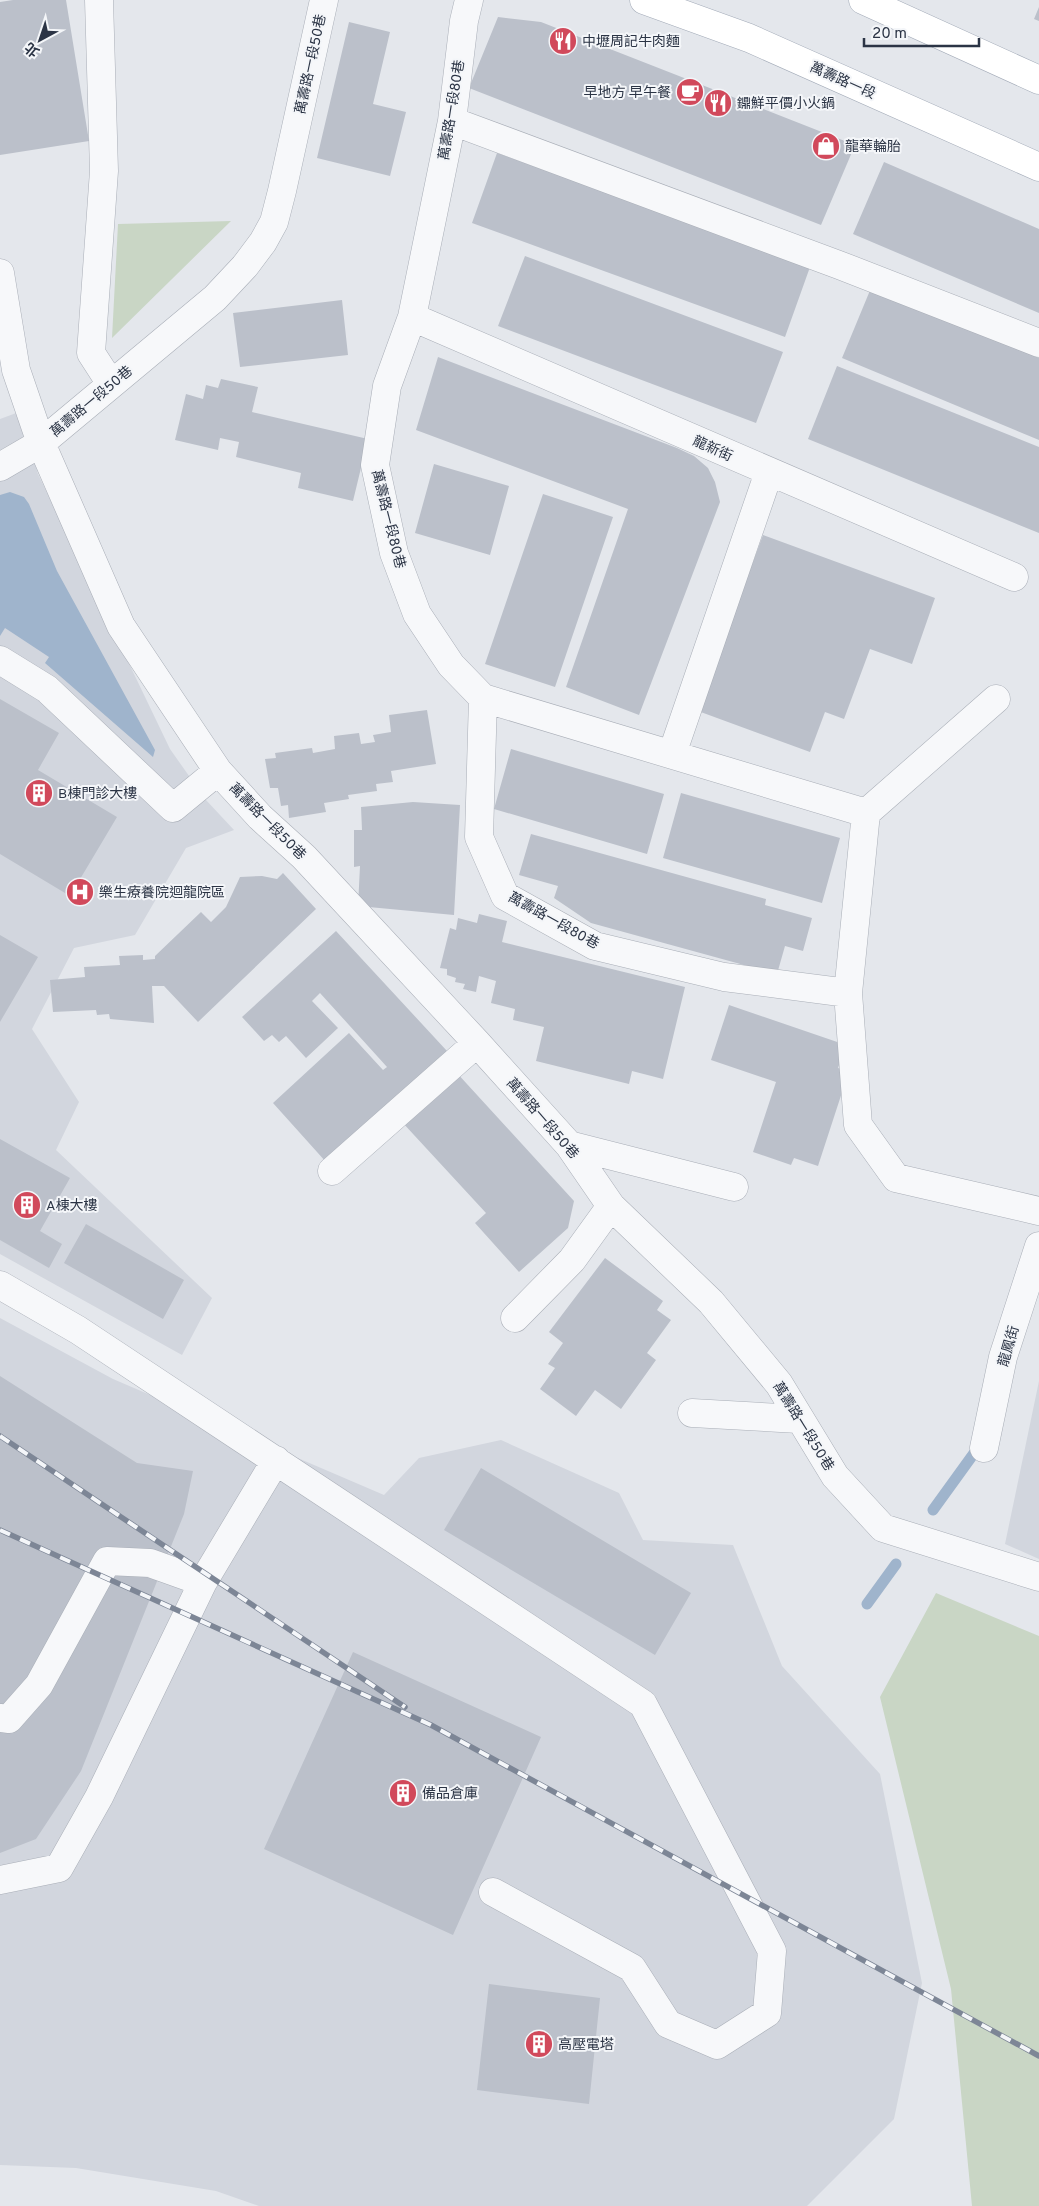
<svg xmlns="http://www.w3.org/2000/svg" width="1039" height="2206" font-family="Overpass,'Noto Sans TC',sans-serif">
<rect width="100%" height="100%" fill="#e4e7ec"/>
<path fill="#d2d6de" d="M 19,412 L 38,474 L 170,749 L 206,800 L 234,830 L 186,848 L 135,935 L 74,948 L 32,1029 L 79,1102 L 56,1150 L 212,1298 L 182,1355 L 0,1254 L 0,419 Z
M 0,1318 L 113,1379 L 384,1495 L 419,1458 L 501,1440 L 619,1493 L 643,1540 L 733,1545 L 782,1666 L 880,1774 L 922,1983 L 894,2119 L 807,2206 L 259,2206 L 216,2191 L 76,2168 L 0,2165 Z
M 1039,1381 L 1039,1559 L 1005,1544 Z"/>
<path fill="#c9d6c5" d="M 231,221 L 112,338 L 118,224 Z
M 936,1593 L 1039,1636 L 1039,2206 L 972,2206 L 951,1989 L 880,1697 Z"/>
<path fill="#9fb4cc" d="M 10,492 L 24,497 L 29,504 L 57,571 L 155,750 L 153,757 L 45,663 L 49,657 L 5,628 L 0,636 L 0,495 Z"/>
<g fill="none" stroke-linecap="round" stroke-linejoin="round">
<path stroke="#9fb4cc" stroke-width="11" d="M 933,1510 L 980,1445
M 867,1604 L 896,1564"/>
</g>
<path fill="#bbc0ca" d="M 13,0 L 66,0 L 89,141 L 0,155 L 0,2 Z
M 1039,7 L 1039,21 L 1034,19 Z
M 498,17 L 541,22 L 855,145 L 821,225 L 469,88 Z
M 349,22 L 390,32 L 373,104 L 406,112 L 390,176 L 317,158 Z
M 497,153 L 810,267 L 785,337 L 472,223 Z
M 884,162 L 1039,229 L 1039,313 L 853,234 Z
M 525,256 L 783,352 L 756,423 L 498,326 Z
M 871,288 L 1039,358 L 1039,440 L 842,358 Z
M 342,300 L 348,355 L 240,367 L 233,313 Z
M 438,357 L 677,448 L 694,456 L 708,468 L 715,482 L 720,502 L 639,715 L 566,687 L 628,509 L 416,430 Z
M 837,366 L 1039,447 L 1039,533 L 808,439 Z
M 221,379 L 258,387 L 252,412 L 368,439 L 353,501 L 298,488 L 301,473 L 236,457 L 239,442 L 220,438 L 218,450 L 175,440 L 186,394 L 203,399 L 206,385 L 218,388 Z
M 434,464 L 509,486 L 490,555 L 415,533 Z
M 543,494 L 613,517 L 555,687 L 485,664 Z
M 763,535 L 935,598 L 912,664 L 870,649 L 844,719 L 825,712 L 810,752 L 698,711 Z
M 0,699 L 59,733 L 38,770 L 117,817 L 70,896 L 0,854 Z
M 427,710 L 436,764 L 391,771 L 393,782 L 376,784 L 377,791 L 348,795 L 349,799 L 324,803 L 326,812 L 289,818 L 288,805 L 281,806 L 278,788 L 270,788 L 265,759 L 276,758 L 275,753 L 312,748 L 313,753 L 335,749 L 334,736 L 359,733 L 361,744 L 375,742 L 373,735 L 391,732 L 389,715 Z
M 511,749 L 664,794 L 647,854 L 494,809 Z
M 681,793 L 840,838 L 822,903 L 663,858 Z
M 413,802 L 460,805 L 454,915 L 358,906 L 360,866 L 354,867 L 354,830 L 362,830 L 361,807 Z
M 531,834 L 766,899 L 765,905 L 812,918 L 803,951 L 785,946 L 777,974 L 591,923 L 554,898 L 558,886 L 519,875 Z
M 283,873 L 316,909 L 198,1022 L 164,986 L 152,986 L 154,1023 L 110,1019 L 109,1014 L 97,1015 L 96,1010 L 53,1012 L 50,980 L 85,977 L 84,967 L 120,965 L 119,956 L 143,955 L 143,960 L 155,959 L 155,956 L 201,912 L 211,922 L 226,907 L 240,877 L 262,876 L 277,879 Z
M 479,914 L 507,921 L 502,942 L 685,987 L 663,1079 L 632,1071 L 629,1084 L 536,1061 L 544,1027 L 513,1020 L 515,1009 L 491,1003 L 496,981 L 479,976 L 476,992 L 463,989 L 465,984 L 455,982 L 456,978 L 447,975 L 447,969 L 440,968 L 450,928 L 456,930 L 458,918 L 477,923 Z
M 336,931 L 447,1051 L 326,1162 L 273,1103 L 349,1033 L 383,1070 L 387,1067 L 320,993 L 312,1001 L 338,1028 L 306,1058 L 286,1036 L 279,1042 L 272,1035 L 264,1041 L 242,1017 Z
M 0,935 L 38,957 L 0,1022 Z
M 729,1005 L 846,1045 L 838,1068 L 849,1071 L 818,1166 L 794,1158 L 791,1165 L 753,1152 L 776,1082 L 711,1060 Z
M 456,1072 L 574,1201 L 568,1228 L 519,1272 L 475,1223 L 486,1213 L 402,1122 Z
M 0,1139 L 70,1178 L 40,1231 L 62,1244 L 49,1268 L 0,1240 Z
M 86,1224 L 184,1280 L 163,1319 L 64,1263 Z
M 605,1258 L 663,1301 L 657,1310 L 671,1320 L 647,1353 L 656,1360 L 621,1409 L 595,1390 L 576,1416 L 540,1389 L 555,1368 L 548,1364 L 563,1343 L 549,1332 Z
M 0,1376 L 137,1463 L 193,1471 L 184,1514 L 81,1771 L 36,1839 L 0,1853 Z
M 481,1468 L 691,1593 L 655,1655 L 444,1530 Z
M 353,1652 L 541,1737 L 453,1935 L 264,1849 Z
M 489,1984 L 600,1998 L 589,2104 L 477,2090 Z"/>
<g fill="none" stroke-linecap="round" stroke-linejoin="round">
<defs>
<path id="minor" d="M 99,0 L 104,171 L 91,353 L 111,384
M 324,0 L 282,191 L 274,222 L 263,242 L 245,266 L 215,298 L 41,443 L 121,626 L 218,771 L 260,817 L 304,857 L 477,1043 L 569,1145 L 611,1206 L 711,1302 L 779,1384 L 835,1476 L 883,1528 L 1039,1577
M 469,0 L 464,21 L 452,121 L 412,317 L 387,386 L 375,465 L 394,553 L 417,614 L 451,665 L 483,698 L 479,837 L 505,896 L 595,946 L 724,977 L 848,993
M 452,121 L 839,265 L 1039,343
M 0,273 L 16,370 L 41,443 L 0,467
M 412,317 L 1014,577
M 0,660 L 47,689 L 173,808 L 218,771
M 483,698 L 866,813
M 996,699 L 866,813 L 848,993 L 858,1125 L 896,1178 L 1039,1211
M 672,754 L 769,472
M 569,1145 L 734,1187
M 332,1171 L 477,1043
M 0,1285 L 78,1330 L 643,1704 L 772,1951 L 767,2013 L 717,2045 L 668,2024 L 632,1968 L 493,1892
M 515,1318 L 572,1260 L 611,1206
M 692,1413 L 799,1419
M 984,1448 L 1003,1357 L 1039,1246
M 0,1718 L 9,1719 L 39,1685 L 107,1561 L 150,1563 L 203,1582
M 0,1880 L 59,1868 L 99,1797 L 203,1582 L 276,1460"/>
<path id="major" d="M 644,0 L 749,38 L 1039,167
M 863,0 L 1039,80"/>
</defs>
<use href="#minor" stroke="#a9aeb7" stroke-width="29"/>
<use href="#major" stroke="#a3abb8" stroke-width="29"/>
<use href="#minor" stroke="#f7f8fa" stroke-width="28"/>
<use href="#major" stroke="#fff" stroke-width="28"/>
<defs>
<path id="rail" d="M 0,1436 L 405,1707
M 0,1530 L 431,1725 L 1039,2056"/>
</defs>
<use href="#rail" stroke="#7d8696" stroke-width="5.5"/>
<use href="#rail" stroke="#f4f6f9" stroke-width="4" stroke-dasharray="11" stroke-linecap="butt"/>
</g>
<defs>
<symbol id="restaurant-disc" viewBox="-11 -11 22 22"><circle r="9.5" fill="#d1495b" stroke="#f4f6f9"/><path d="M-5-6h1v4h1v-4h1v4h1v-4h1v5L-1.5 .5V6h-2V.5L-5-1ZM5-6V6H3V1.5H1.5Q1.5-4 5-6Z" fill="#fff"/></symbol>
<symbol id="cafe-disc" viewBox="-11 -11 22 22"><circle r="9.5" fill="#d1495b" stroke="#f4f6f9"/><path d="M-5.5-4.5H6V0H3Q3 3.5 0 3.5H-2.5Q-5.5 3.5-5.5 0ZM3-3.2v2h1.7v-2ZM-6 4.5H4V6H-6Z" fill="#fff"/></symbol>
<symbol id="shop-disc" viewBox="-11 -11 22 22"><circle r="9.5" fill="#d1495b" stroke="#f4f6f9"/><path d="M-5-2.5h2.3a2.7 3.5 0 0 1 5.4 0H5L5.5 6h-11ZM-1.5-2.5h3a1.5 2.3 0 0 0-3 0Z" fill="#fff"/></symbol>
<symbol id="building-disc" viewBox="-11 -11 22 22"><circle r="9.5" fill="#d1495b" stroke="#f4f6f9"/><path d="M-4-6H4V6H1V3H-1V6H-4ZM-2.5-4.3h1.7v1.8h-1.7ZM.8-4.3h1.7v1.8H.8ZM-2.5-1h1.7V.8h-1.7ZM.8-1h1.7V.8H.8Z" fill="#fff"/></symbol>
<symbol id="hospital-disc" viewBox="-11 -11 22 22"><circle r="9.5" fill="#d1495b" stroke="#f4f6f9"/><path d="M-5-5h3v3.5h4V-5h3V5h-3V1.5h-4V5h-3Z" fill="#fff"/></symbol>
</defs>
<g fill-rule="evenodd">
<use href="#restaurant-disc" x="547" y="25" width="32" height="32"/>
<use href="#cafe-disc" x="674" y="76" width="32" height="32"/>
<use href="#restaurant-disc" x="702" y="87" width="32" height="32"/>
<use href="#shop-disc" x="810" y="130" width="32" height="32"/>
<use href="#building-disc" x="23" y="777" width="32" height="32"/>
<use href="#hospital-disc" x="64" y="876" width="32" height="32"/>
<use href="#building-disc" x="11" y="1189" width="32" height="32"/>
<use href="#building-disc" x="387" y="1777" width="32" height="32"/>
<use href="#building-disc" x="523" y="2028" width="32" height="32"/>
</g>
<g text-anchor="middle" stroke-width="4" stroke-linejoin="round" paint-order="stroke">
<g font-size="14" fill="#2b3445" stroke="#f4f6f9" text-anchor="start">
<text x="582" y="46">中壢周記牛肉麵</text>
<text x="671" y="97" text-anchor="end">早地方 早午餐</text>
<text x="737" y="108">鐤鮮平價小火鍋</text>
<text x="845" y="151">龍華輪胎</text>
<text x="58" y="798">B棟門診大樓</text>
<text x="99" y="897">樂生療養院迴龍院區</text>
<text x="46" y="1210">A棟大樓</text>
<text x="422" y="1798">備品倉庫</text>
<text x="558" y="2049">高壓電塔</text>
</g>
<g font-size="14" fill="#2b3445" stroke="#f4f6f9">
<text transform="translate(310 64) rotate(-78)" y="5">萬壽路一段50巷</text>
<text transform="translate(843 80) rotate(24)" y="5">萬壽路一段</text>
<text transform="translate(451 110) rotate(-81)" y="5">萬壽路一段80巷</text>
<text transform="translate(91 401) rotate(-40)" y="5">萬壽路一段50巷</text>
<text transform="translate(713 448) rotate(24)" y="5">龍新街</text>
<text transform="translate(389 519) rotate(76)" y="5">萬壽路一段80巷</text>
<text transform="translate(268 821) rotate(45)" y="5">萬壽路一段50巷</text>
<text transform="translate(554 920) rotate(29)" y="5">萬壽路一段80巷</text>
<text transform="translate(543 1118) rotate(49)" y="5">萬壽路一段50巷</text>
<text transform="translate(1008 1346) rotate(-74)" y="5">龍鳳街</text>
<text transform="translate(804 1426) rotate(58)" y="5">萬壽路一段50巷</text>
</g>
</g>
<g transform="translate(40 40) rotate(220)" stroke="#f4f6f9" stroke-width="4" paint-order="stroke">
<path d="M0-4L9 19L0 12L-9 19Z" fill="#2b3445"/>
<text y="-8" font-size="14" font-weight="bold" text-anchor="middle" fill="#2b3445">北</text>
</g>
<path d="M864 38v8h115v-8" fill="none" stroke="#2b3445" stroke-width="2.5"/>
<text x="872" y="38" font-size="15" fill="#2b3445" stroke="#f4f6f9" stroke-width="4" paint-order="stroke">20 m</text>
</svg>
